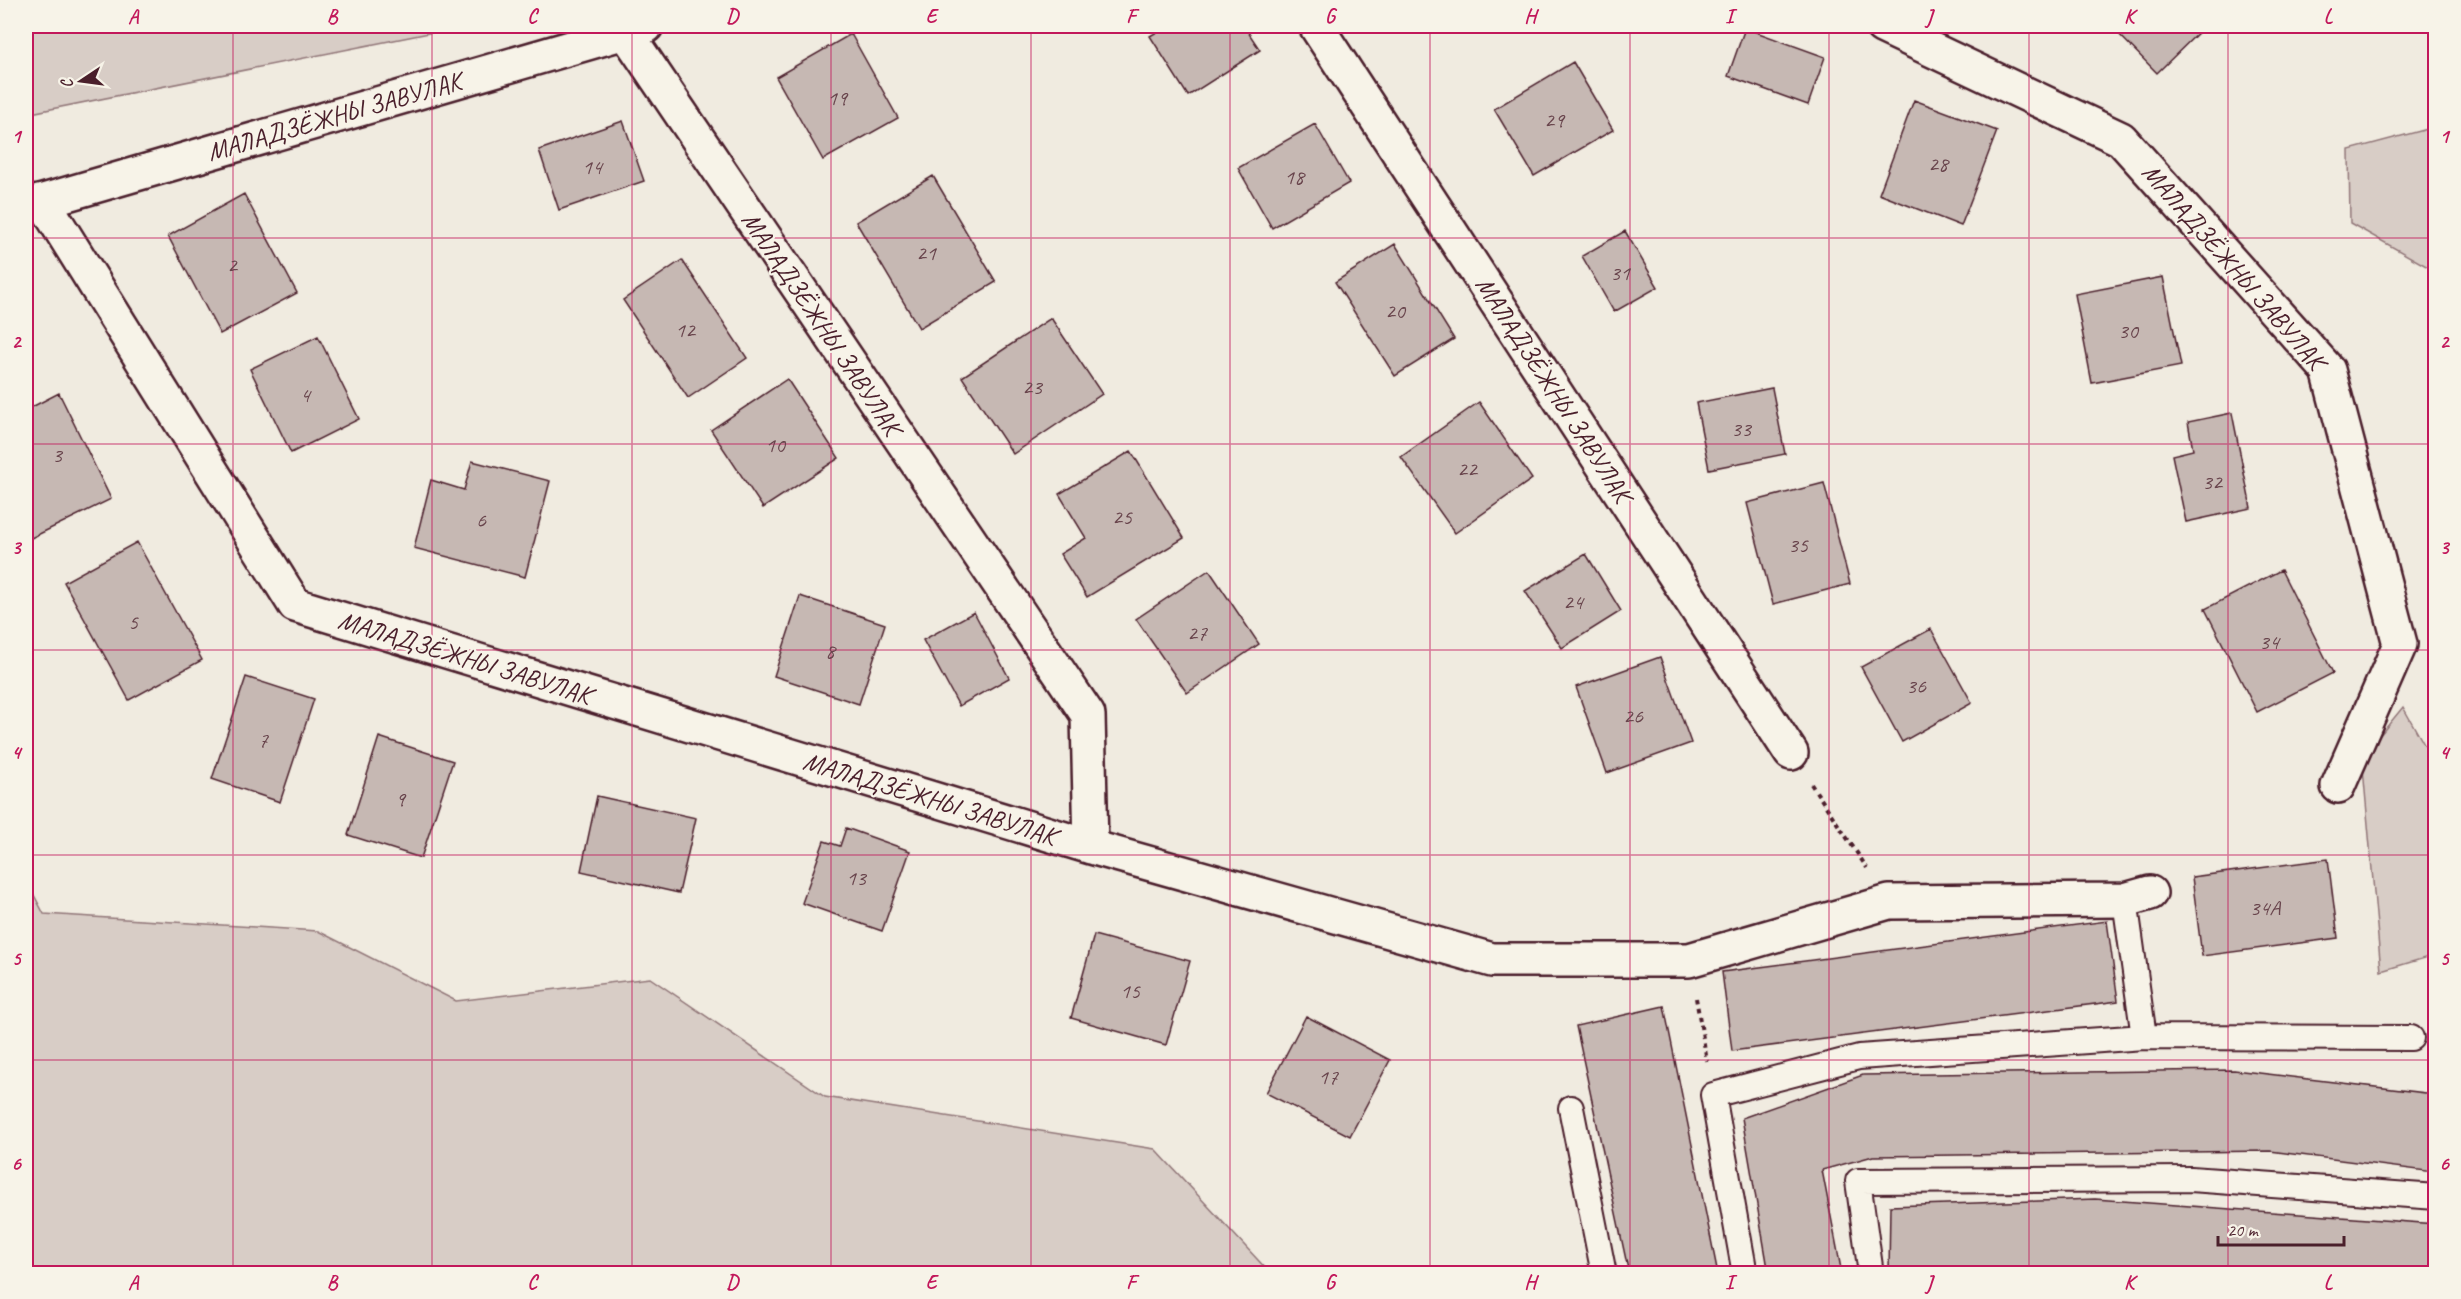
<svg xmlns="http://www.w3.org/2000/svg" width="2461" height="1299" font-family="Caveat,sans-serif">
<rect width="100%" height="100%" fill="#f0ebe0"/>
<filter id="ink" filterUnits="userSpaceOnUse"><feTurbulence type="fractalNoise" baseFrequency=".0167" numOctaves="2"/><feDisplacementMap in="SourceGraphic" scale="12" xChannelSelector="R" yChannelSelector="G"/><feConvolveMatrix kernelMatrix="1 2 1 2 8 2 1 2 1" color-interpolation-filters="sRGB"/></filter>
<g filter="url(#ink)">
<path fill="#d8cdc6" stroke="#917678" stroke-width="1.5" d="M 40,26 L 464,26 L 26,114 L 26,29 Z
M 2435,127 L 2436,127 L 2435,271 L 2350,223 L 2349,150 Z
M 2403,707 L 2435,764 L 2435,955 L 2381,971 L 2362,757 Z
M 26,880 L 44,914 L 318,931 L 456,1001 L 650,978 L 825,1097 L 1155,1149 L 1270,1273 L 26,1273 Z"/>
<path fill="#c6b8b3" stroke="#4a1f2b" stroke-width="1.5" d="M 1167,26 L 1244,26 L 1260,50 L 1188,96 L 1150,36 Z
M 2111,26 L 2205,26 L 2157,73 Z
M 1745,28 L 1825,57 L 1808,105 L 1728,76 Z
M 851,34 L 898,118 L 823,160 L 776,77 Z
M 1573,62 L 1613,130 L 1534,176 L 1494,109 Z
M 1914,100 L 1997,131 L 1961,226 L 1879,194 Z
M 623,121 L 644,181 L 559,210 L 539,150 Z
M 1315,124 L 1349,183 L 1272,228 L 1238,168 Z
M 933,176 L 996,282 L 919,328 L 856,222 Z
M 244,194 L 297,293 L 220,334 L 168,236 Z
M 1625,231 L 1658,287 L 1614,312 L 1582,256 Z
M 1395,244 L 1454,339 L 1395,376 L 1335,282 Z
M 682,260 L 747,358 L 688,398 L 623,300 Z
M 2163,277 L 2181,366 L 2092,383 L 2075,294 Z
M 1051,318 L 1102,394 L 1013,454 L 962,377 Z
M 318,336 L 359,419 L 291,453 L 250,369 Z
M 787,379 L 839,458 L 763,508 L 711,430 Z
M 1772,388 L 1785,454 L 1709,469 L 1696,403 Z
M 59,393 L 111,499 L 27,540 L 26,410 Z
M 1479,402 L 1532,479 L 1455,533 L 1401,457 Z
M 2232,413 L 2251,508 L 2186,522 L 2172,455 L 2193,450 L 2188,422 Z
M 1131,451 L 1184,538 L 1087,597 L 1060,554 L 1086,538 L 1059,494 Z
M 472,461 L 550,481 L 525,577 L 414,548 L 431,480 L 464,490 Z
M 1824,483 L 1850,584 L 1773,604 L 1747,503 Z
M 137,542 L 202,660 L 129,700 L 64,582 Z
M 1586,554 L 1621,611 L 1562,648 L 1525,591 Z
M 1209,570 L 1259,644 L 1187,693 L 1136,619 Z
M 2281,570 L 2333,673 L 2257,712 L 2205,609 Z
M 800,596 L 885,624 L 859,704 L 774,676 Z
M 974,612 L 1009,678 L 959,706 L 923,640 Z
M 1931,629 L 1972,703 L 1902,742 L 1861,667 Z
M 1660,657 L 1691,743 L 1607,773 L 1576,687 Z
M 246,677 L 314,699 L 280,802 L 212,779 Z
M 379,737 L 453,761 L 421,858 L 348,835 Z
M 597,796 L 696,818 L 679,893 L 581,871 Z
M 846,828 L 910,851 L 882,931 L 802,903 L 824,841 L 840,846 Z
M 2328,859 L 2338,938 L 2202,956 L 2192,877 Z
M 2107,921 L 2118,1001 L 1732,1051 L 1722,972 Z
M 1094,935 L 1190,961 L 1166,1045 L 1071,1018 Z
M 1664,1006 L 1718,1274 L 1629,1274 L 1576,1026 Z
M 1306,1016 L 1390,1060 L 1350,1136 L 1266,1093 Z
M 2234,1070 L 2434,1094 L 2434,1172 L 2270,1151 L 1873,1156 L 1822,1170 L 1842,1274 L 1769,1274 L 1742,1118 L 1863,1075 Z
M 2095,1199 L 2436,1224 L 2436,1274 L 1889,1274 L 1890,1206 Z"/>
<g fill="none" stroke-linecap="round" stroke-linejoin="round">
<defs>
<path id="service" d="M 2144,1037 L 2411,1038
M 1571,1108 L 1604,1274
M 1745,1274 L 1713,1095 L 1859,1057 L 2144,1037 L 2125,900
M 1871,1274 L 1858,1181 L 2191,1179 L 2436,1197"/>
<path id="minor" d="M 1316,26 L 1791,753
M 1882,26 L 2121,139 L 2328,370 L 2400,644 L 2338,786
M 625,31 L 1088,715 L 1091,847
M 43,201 L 295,605 L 1091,847 L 1492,960 L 1689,960 L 1889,902 L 2125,900 L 2150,893
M 26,205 L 43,201 L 646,26"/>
</defs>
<use href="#service" stroke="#4a1f2b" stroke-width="28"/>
<use href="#minor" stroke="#4a1f2b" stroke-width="38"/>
<path stroke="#4a1f2b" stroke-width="4" stroke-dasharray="4.5 4.5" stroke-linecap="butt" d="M 1811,784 L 1867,868
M 1696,998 L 1707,1061"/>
<use href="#service" stroke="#f7f3e8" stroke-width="24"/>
<use href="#minor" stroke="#f7f3e8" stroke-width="33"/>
</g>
</g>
<path fill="none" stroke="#c2185b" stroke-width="1.5" stroke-opacity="0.55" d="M 233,26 L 233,1274M 432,26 L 432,1274M 632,26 L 632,1274M 831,26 L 831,1274M 1031,26 L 1031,1274M 1230,26 L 1230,1274M 1430,26 L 1430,1274M 1630,26 L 1630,1274M 1829,26 L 1829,1274M 2029,26 L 2029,1274M 2228,26 L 2228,1274M 26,238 L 2436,238M 26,444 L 2436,444M 26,650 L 2436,650M 26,855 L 2436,855M 26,1060 L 2436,1060"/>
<g text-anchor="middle" stroke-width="4.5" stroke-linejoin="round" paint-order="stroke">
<g font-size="22" fill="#69454d">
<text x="837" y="105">19</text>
<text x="1554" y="127">29</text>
<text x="1938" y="171">28</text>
<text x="592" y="174">14</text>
<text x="1294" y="184">18</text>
<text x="926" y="260">21</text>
<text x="232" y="272">2</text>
<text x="1620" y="280">31</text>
<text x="1395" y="318">20</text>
<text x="685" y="337">12</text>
<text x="2128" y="338">30</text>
<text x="1032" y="394">23</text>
<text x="305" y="402">4</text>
<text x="1741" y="436">33</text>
<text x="775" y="452">10</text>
<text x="57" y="462">3</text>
<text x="1467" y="476">22</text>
<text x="2212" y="489">32</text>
<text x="1122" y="524">25</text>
<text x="481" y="527">6</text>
<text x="1798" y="552">35</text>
<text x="1573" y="609">24</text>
<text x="133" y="629">5</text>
<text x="1197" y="640">27</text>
<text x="2269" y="649">34</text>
<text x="830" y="658">8</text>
<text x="1916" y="693">36</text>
<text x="1633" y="723">26</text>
<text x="263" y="747">7</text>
<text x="400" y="806">9</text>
<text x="856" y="885">13</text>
<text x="2265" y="915">34А</text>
<text x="1130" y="998">15</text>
<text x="1328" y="1084">17</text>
</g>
<g font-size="26" fill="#4a1f2b" stroke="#f7f3e8">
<text transform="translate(334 116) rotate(-16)" y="9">МАЛАДЗЁЖНЫ ЗАВУЛАК</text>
<text transform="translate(2234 266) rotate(49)" y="9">МАЛАДЗЁЖНЫ ЗАВУЛАК</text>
<text transform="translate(822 323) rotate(56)" y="9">МАЛАДЗЁЖНЫ ЗАВУЛАК</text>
<text transform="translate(1554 389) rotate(57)" y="9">МАЛАДЗЁЖНЫ ЗАВУЛАК</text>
<text transform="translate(465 657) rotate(17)" y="9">МАЛАДЗЁЖНЫ ЗАВУЛАК</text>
<text transform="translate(930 798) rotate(17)" y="9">МАЛАДЗЁЖНЫ ЗАВУЛАК</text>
</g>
</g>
<rect width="2461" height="1299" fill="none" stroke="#f7f3e8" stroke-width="66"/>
<g transform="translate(81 81) rotate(257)" stroke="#f7f3e8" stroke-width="4.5" paint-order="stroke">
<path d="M0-4.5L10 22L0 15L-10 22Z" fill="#4a1f2b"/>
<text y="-9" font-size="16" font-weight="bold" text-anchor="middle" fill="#4a1f2b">С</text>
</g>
<path d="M2218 1236v9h126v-9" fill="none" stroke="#4a1f2b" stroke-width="3"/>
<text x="2227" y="1236" font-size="18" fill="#4a1f2b" stroke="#f7f3e8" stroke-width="4.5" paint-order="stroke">20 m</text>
<rect x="33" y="33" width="2395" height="1233" fill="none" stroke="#c2185b" stroke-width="2"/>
<g font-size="20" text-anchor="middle" font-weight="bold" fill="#c2185b">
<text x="133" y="23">A</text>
<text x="332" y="23">B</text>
<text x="532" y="23">C</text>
<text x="732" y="23">D</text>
<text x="931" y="23">E</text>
<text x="1131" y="23">F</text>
<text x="1330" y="23">G</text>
<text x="1530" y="23">H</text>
<text x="1729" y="23">I</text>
<text x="1929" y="23">J</text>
<text x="2129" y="23">K</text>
<text x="2328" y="23">L</text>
<text x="16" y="143">1</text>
<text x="2444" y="143">1</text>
<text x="16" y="348">2</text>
<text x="2444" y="348">2</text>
<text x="16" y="554">3</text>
<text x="2444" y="554">3</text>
<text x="16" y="759">4</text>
<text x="2444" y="759">4</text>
<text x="16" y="965">5</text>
<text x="2444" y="965">5</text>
<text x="16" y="1170">6</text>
<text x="2444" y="1170">6</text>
<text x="133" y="1289">A</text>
<text x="332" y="1289">B</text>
<text x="532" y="1289">C</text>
<text x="732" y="1289">D</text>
<text x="931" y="1289">E</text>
<text x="1131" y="1289">F</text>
<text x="1330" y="1289">G</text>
<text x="1530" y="1289">H</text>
<text x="1729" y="1289">I</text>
<text x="1929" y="1289">J</text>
<text x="2129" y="1289">K</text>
<text x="2328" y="1289">L</text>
</g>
</svg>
